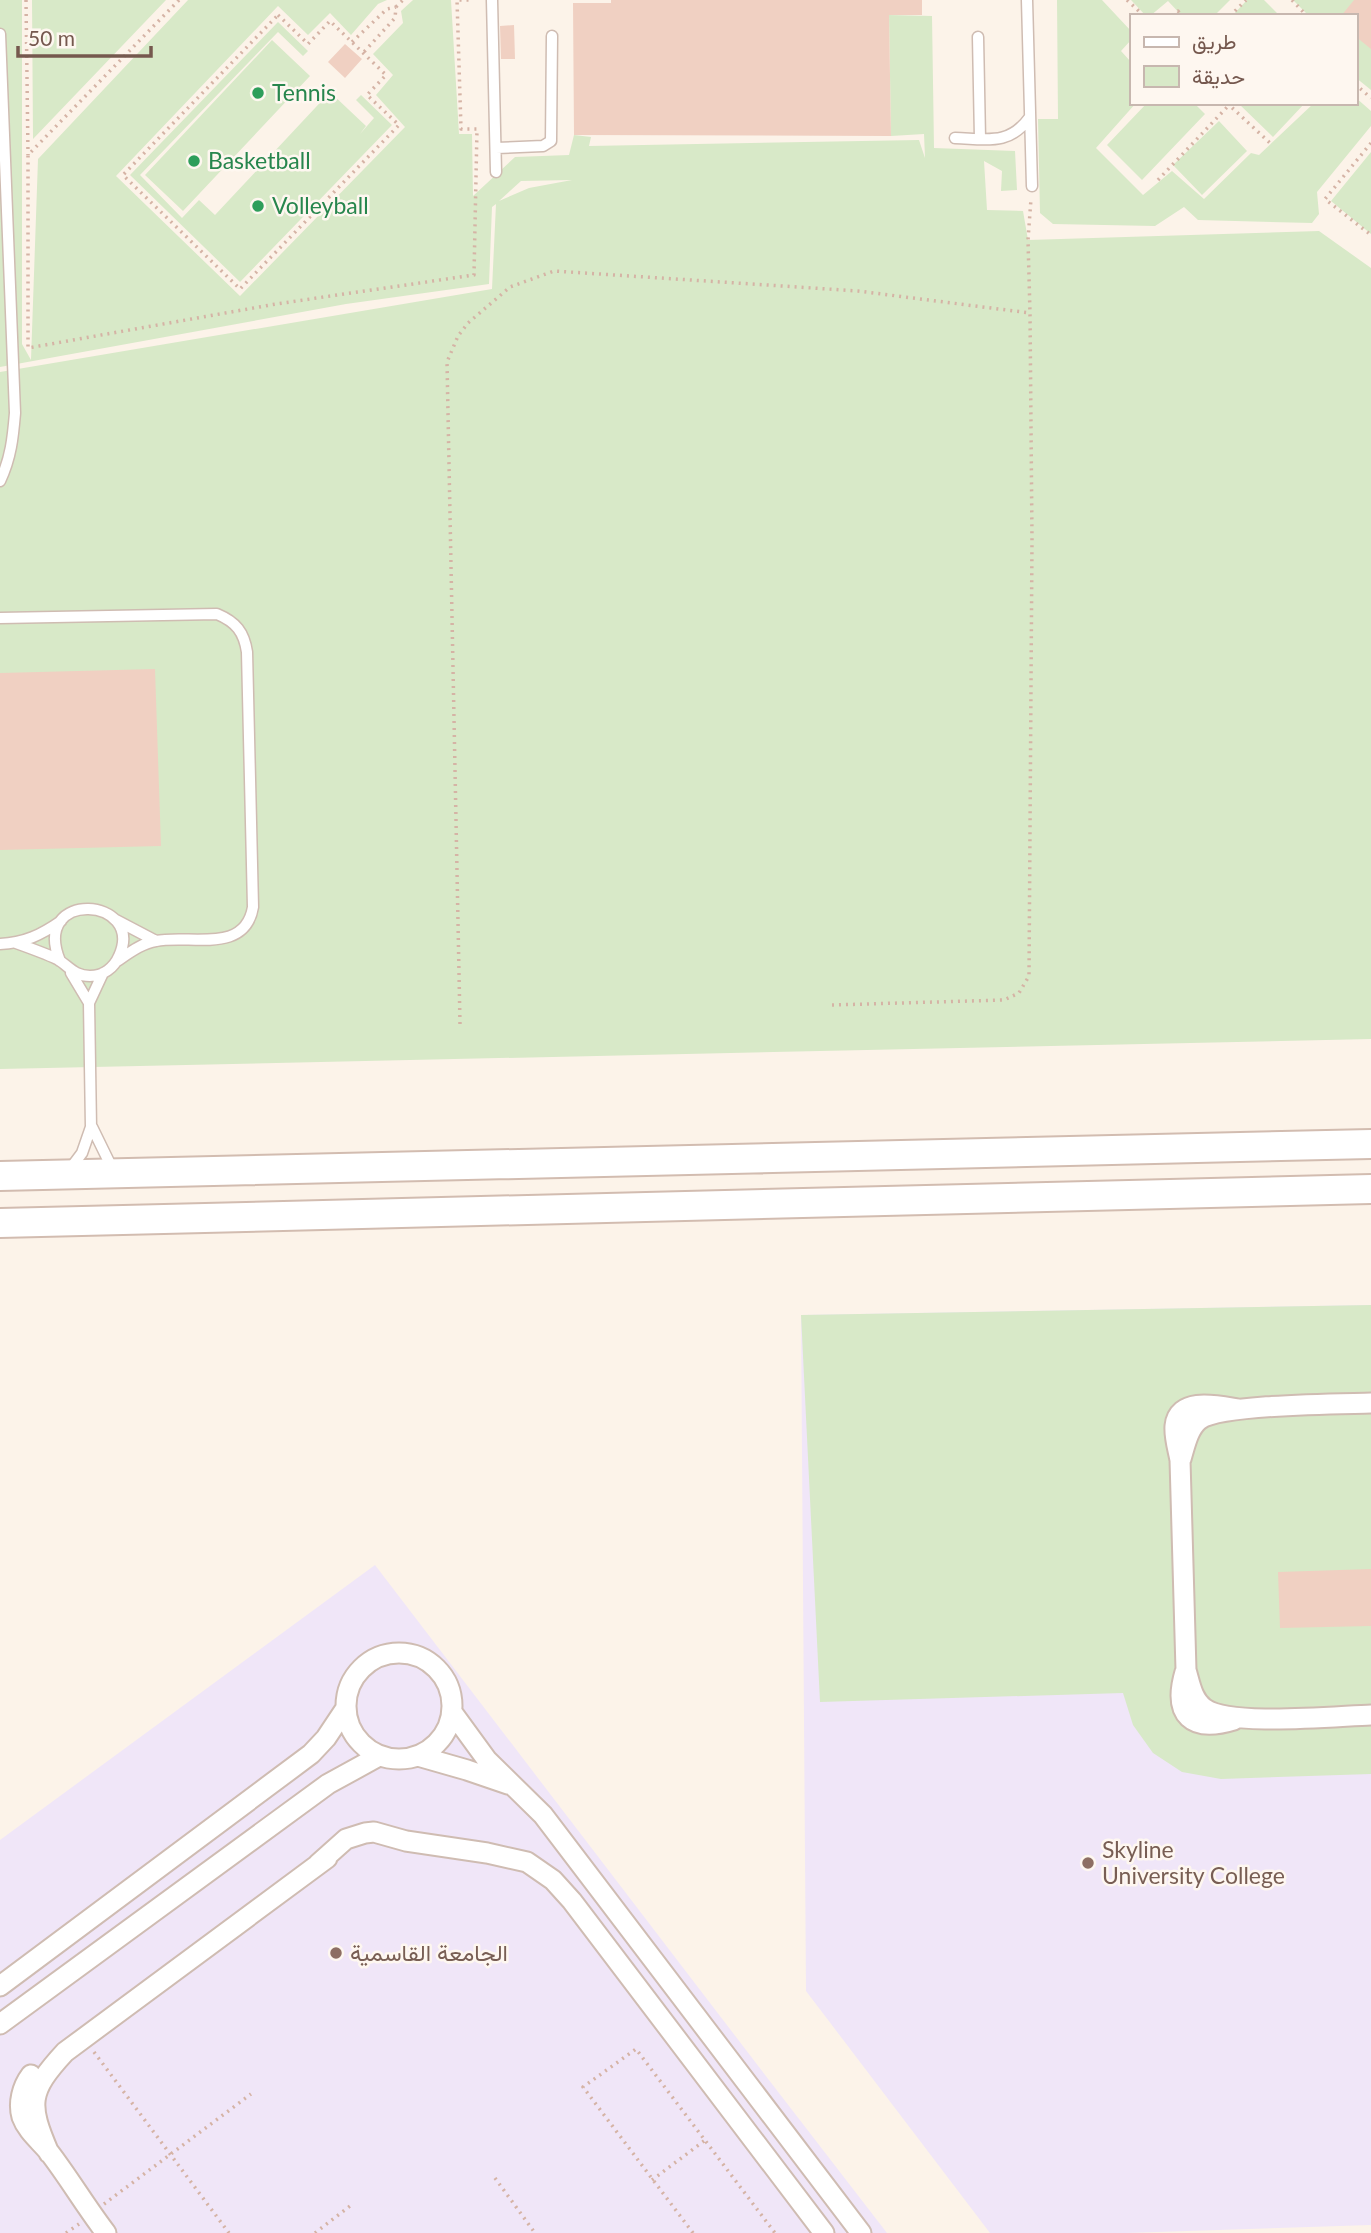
<svg xmlns="http://www.w3.org/2000/svg" width="1371" height="2233" font-family="Lato,Vazirmatn,sans-serif">
<rect width="100%" height="100%" fill="#fcf3e9"/>
<path fill="#f0e6f8" d="M 1371,1305 L 1371,2225 L 1126,2233 L 990,2233 L 806,1991 L 801,1315 Z
M 375,1565 L 759,2067 L 887,2233 L 0,2233 L 0,1840 Z"/>
<path fill="#d8e9c8" fill-rule="evenodd" d="M 0,0 L 22,0 L 22,344 L 31,360 L 38,159 L 188,0 L 387,0 L 378,4 L 351,35 L 330,13 L 308,35 L 278,6 L 116,176 L 240,296 L 405,127 L 376,95 L 393,75 L 373,54 L 403,23 L 401,11 L 413,0 L 451,0 L 459,134 L 472,134 L 473,196 L 515,157 L 569,155 L 574,135 L 591,137 L 589,146 L 919,140 L 925,158 L 924,134 L 891,136 L 889,15 L 932,16 L 934,148 L 1015,151 L 1017,190 L 1001,191 L 1002,171 L 984,161 L 987,210 L 1023,211 L 1028,240 L 1319,231 L 1371,268 L 1371,1039 L 0,1069 L 0,372 L 492,289 L 496,204 L 492,207 L 489,284 L 346,304 L 0,367 ZM 572,180 L 529,188 L 499,201 L 521,181 Z
M 32,0 L 166,0 L 33,139 Z
M 1057,0 L 1102,0 L 1131,31 L 1131,40 L 1121,51 L 1131,62 L 1131,103 L 1136,103 L 1096,148 L 1143,195 L 1172,171 L 1204,199 L 1251,153 L 1259,155 L 1314,103 L 1355,103 L 1355,97 L 1371,111 L 1371,126 L 1317,192 L 1319,214 L 1312,223 L 1198,220 L 1184,207 L 1155,226 L 1053,224 L 1040,213 L 1038,119 L 1058,119 Z
M 1131,0 L 1230,0 L 1214,16 L 1182,16 L 1168,1 L 1150,16 L 1146,16 Z
M 1247,0 L 1264,0 L 1280,16 L 1232,16 Z
M 1293,0 L 1371,0 L 1371,90 L 1355,77 L 1355,16 L 1309,16 Z
M 278,22 L 308,51 L 303,56 L 278,32 L 140,175 L 182,218 L 199,200 L 215,215 L 330,92 L 366,126 L 360,134 L 374,118 L 356,100 L 361,95 L 392,125 L 240,282 L 130,175 Z
M 272,40 L 310,76 L 183,211 L 145,175 Z
M 1147,103 L 1194,103 L 1205,114 L 1142,180 L 1107,145 Z
M 1238,103 L 1305,103 L 1273,137 Z
M 1219,121 L 1247,151 L 1202,195 L 1173,165 Z
M 1371,152 L 1371,234 L 1331,201 Z
M 1371,1305 L 1371,1774 L 1221,1779 L 1182,1772 L 1153,1753 L 1133,1725 L 1123,1693 L 820,1702 L 801,1315 Z"/>
<path fill="#f0d0c2" d="M 611,0 L 922,0 L 922,15 L 889,15 L 891,136 L 574,135 L 573,3 L 611,3 Z
M 1354,0 L 1371,0 L 1371,49 L 1355,36 L 1355,16 L 1341,16 Z
M 514,25 L 515,59 L 501,59 L 500,26 Z
M 345,44 L 362,59 L 345,78 L 328,62 Z
M 155,669 L 161,846 L 0,850 L 0,673 Z
M 1371,1569 L 1371,1626 L 1280,1628 L 1278,1572 Z"/>
<g fill="none" stroke-linecap="round" stroke-linejoin="round">
<defs>
<path id="lane" d="M 492,0 L 496,172
M 1027,0 L 1032,186
M 0,34 L 15,413 C 13,437 11,458 0,481
M 978,37 L 980,139
M 955,138 C 987,139 1009,146 1030,117
M 496,148 L 543,146 L 551,141 L 552,36
M 0,618 L 217,614 C 236,622 244,632 247,652 L 253,907 C 245,955 189,934 156,941 C 142,943 129,953 117,961
M 116,920 L 156,941
M 16,943 C 30,948 44,953 57,959 C 69,966 74,976 90,976 C 103,976 114,968 119,956 C 146,897 30,888 60,961
M 0,944 C 24,943 41,935 61,921
M 71,973 L 89,1003
M 92,1127 L 113,1170
M 70,1169 L 82,1153 L 91,1127 L 89,1003 L 103,973"/>
<path id="street" d="M 1238,1409 C 1219,1406 1178,1396 1175,1426 C 1174,1437 1178,1449 1180,1460 L 1186,1670 C 1190,1683 1192,1699 1204,1708 C 1228,1727 1337,1716 1371,1715
M 1181,1459 C 1185,1446 1188,1429 1199,1420 C 1220,1404 1339,1404 1371,1403
M346 1706a53 53 0 1 1 106 0a53 53 0 1 1-106 0Z
M 1185,1672 C 1172,1716 1192,1733 1234,1720
M 452,1712 L 487,1760 L 543,1815 L 861,2233
M 418,1756 L 467,1770 L 508,1784
M 318,1864 L 346,1839 L 365,1833 L 374,1832 L 406,1841 L 487,1853 L 527,1862 L 553,1880 L 572,1901 L 824,2233
M 0,1986 L 311,1754 L 326,1738 L 346,1708
M 0,2024 L 328,1784 L 379,1756
M 31,2075 C 22,2087 18,2103 22,2117 C 27,2131 40,2141 49,2152 C 69,2178 86,2207 106,2233
M 49,2153 C 28,2104 28,2092 65,2052 L 327,1858"/>
<path id="secondary" d="M 0,1176 L 1371,1144
M 0,1223 L 1371,1189"/>
</defs>
<use href="#lane" stroke="#cfbcb2" stroke-width="13"/>
<use href="#street" stroke="#cfbcb2" stroke-width="23"/>
<use href="#secondary" stroke="#d2bcb0" stroke-width="32"/>
<path stroke="#d5b3a5" stroke-width="3.5" stroke-dasharray="2 5" stroke-linecap="butt" d="M 26,0 L 28,155
M 179,0 L 28,155 L 28,348 L 276,304 L 474,275 L 477,129 L 461,129 L 457,0 L 472,0
M 1127,0 L 1144,16
M 1292,0 L 1307,16
M 396,7 L 403,0
M 278,15 L 308,44 L 330,21 L 386,75 L 367,95 L 399,125 L 240,289 L 123,175 Z
M 1173,16 L 1178,11 L 1182,16
M 1230,16 L 1246,0
M 352,42 L 387,9 L 396,7 L 395,18 L 363,53
M 1355,84 L 1371,98
M 1227,103 L 1270,143
M 1371,143 L 1325,199 L 1371,235
M 1158,180 L 1231,103
M 832,1005 L 1004,1000 L 1019,993 L 1029,976 L 1032,540 L 1030,313 L 1028,240 L 1031,199
M 460,1024 L 447,362 L 458,336 L 468,323 L 510,287 L 554,271 L 858,291 L 1030,313
M 94,2052 L 229,2233
M 495,2178 L 535,2233
M 652,2180 L 704,2141
M 104,2204 L 251,2094
M 66,2233 L 79,2224
M 315,2233 L 350,2206
M 693,2233 L 583,2087 L 636,2049 L 775,2233"/>
<use href="#lane" stroke="#fff" stroke-width="10"/>
<use href="#street" stroke="#fff" stroke-width="19"/>
<use href="#secondary" stroke="#fff" stroke-width="28"/>
</g>
<g fill="#2e9e5b" stroke="#fef7f0" stroke-width="2.5">
<circle cx="258" cy="93" r="7"/>
<circle cx="194" cy="161" r="7"/>
<circle cx="258" cy="206" r="7"/>
</g>
<g fill="#8d6e63" stroke="#fef7f0" stroke-width="2.5">
<circle cx="1088" cy="1863" r="7"/>
<circle cx="336" cy="1953" r="7"/>
</g>
<g text-anchor="middle" stroke-width="5" stroke-linejoin="round" paint-order="stroke">
<g font-size="23" fill="#27864d" stroke="#fef7f0" text-anchor="start">
<text x="272" y="101">Tennis</text>
<text x="208" y="169">Basketball</text>
<text x="272" y="214">Volleyball</text>
</g>
<g font-size="23" fill="#785e54" stroke="#fef7f0" text-anchor="start">
<text x="1102" y="1858">Skyline<tspan x="1102" dy="26">University College</tspan></text>
<text x="350" y="1961">الجامعة القاسمية</text>
</g>
</g>
<rect x="1130" y="14" width="228" height="91" fill="#fef7f0" stroke="#c7b7af" stroke-width="2"/>
<rect x="1144" y="37" width="35" height="10" fill="#ffffff" stroke="#c7b7af" stroke-width="2"/>
<text x="1192" y="49" font-size="21" fill="#75584e">طريق</text>
<rect x="1144" y="66" width="35" height="21" fill="#d8e9c8" stroke="#c7b7af" stroke-width="2"/>
<text x="1192" y="84" font-size="21" fill="#75584e">حديقة</text>
<path d="M18 46v10h133v-10" fill="none" stroke="#75584e" stroke-width="3.5"/>
<text x="28" y="46" font-size="21" fill="#75584e" stroke="#fef7f0" stroke-width="5" paint-order="stroke">50 m</text>
</svg>
